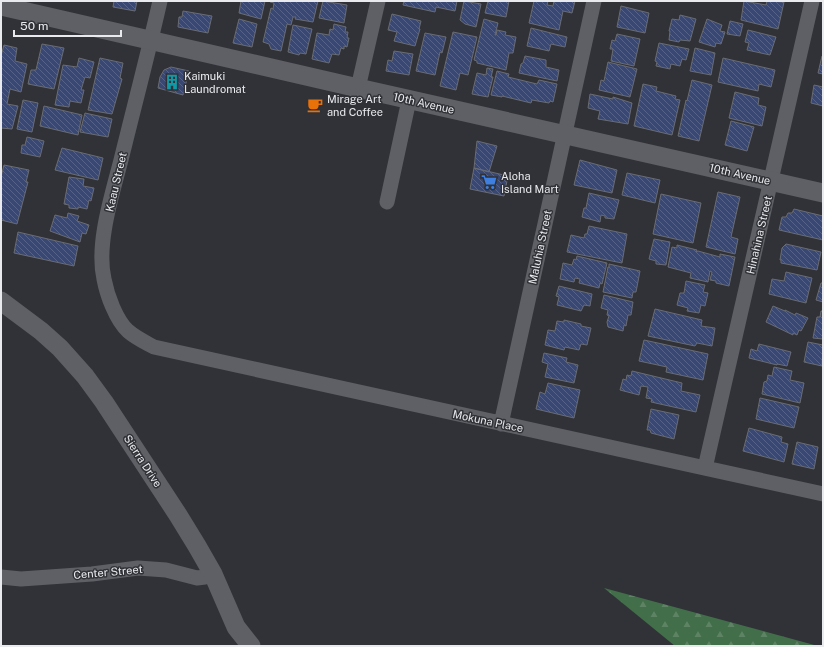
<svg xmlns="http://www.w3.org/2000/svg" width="824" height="647" font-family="'Public Sans',sans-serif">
<defs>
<pattern id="forest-firs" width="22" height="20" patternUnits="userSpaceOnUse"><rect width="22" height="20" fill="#426e49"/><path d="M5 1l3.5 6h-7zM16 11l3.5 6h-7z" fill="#5d8364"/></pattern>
<pattern id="building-back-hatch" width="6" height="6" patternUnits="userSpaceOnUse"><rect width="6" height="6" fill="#394773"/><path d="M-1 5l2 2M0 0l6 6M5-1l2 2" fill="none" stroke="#566287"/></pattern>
</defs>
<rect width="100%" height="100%" fill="#303237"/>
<path fill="url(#forest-firs)" d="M 604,588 L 818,646 L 675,646 Z"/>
<path fill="url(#building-back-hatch)" stroke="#6a6c72" d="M 114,1 L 137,1 L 135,11 L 113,7 Z
M 241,1 L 265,1 L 261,19 L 239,13 Z
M 271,1 L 318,1 L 313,22 L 295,19 L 296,17 L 293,17 L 291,25 L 287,24 L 281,51 L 271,49 L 269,44 L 263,42 L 271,8 L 273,9 L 274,3 L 270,2 Z
M 323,1 L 347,5 L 344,23 L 319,18 Z
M 404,1 L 457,1 L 455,11 L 436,7 L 435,12 L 403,5 Z
M 464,1 L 481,4 L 476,27 L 465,24 L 460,20 Z
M 488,1 L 509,1 L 506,17 L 485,13 Z
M 534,1 L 548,1 L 547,5 L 553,6 L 554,1 L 575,1 L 572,13 L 563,11 L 559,30 L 529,23 Z
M 744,1 L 766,5 L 767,1 L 784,2 L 778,29 L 741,20 Z
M 621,6 L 649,13 L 645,33 L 617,27 Z
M 183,11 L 212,16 L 208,33 L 178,27 L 179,17 L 182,17 Z
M 392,14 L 421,21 L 419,29 L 420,29 L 415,46 L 394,41 L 397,32 L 388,30 Z
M 680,15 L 696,19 L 690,41 L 680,40 L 679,42 L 669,40 L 670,31 L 669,31 L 672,19 L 679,20 Z
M 239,19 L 257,24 L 252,47 L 233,43 Z
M 484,19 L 498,23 L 495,35 L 496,35 L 497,30 L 506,32 L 505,35 L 516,37 L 513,53 L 509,53 L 506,70 L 477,63 L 477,61 L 474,60 Z
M 707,19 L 722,25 L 720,31 L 725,32 L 721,44 L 716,43 L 715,47 L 699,42 Z
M 730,21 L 743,24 L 740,36 L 727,34 Z
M 334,24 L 346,27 L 345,32 L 348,32 L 347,38 L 349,38 L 347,47 L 344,46 L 344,49 L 341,48 L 339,55 L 332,54 L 329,63 L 312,59 L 317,33 L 329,35 L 330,29 L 333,30 Z
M 293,25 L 312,29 L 306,54 L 300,53 L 299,55 L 288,52 Z
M 531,28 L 567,37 L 565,47 L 551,44 L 549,51 L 527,46 Z
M 748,30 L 776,37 L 770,55 L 747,50 L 749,43 L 745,42 Z
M 453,32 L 477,37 L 468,75 L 460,73 L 456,90 L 440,86 Z
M 425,33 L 446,37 L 442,53 L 440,52 L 435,75 L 416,71 Z
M 617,34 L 640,39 L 634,66 L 611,61 L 613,49 L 610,49 L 612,40 L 615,41 Z
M 659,43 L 689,49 L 686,60 L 682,59 L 680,66 L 671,64 L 670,69 L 656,66 L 657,62 L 655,61 Z
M 42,44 L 64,48 L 54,89 L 28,84 L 31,70 L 36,70 Z
M 4,45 L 17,48 L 15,61 L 27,64 L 21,92 L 10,89 L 7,104 L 18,106 L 12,129 L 1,128 L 1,56 Z
M 695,48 L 715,53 L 711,75 L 690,71 Z
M 394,51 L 413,54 L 409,75 L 386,71 L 388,60 L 392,61 Z
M 525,56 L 546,60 L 546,67 L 559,70 L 557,81 L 519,73 L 521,64 L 523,63 Z
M 822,56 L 823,56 L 823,74 L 818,73 Z
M 79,58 L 94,62 L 90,78 L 85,77 L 81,90 L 84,90 L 81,103 L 70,101 L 69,107 L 55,105 L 63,65 L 77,67 Z
M 100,58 L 123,63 L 120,78 L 122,79 L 112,114 L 88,110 Z
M 723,58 L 775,70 L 771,87 L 759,84 L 758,91 L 718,82 Z
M 608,62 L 637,69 L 630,97 L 599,90 L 601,80 L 604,81 Z
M 171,67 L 189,71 L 183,95 L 158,88 L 160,77 L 164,70 Z
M 487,68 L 493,69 L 491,77 L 493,77 L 488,97 L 472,94 L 477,73 L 486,75 Z
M 497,71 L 509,74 L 508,77 L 537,84 L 539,80 L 557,84 L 553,102 L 550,101 L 549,103 L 532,100 L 531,103 L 502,96 L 502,97 L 491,95 Z
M 692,80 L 712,85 L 699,141 L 678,136 L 686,100 L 687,101 Z
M 643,84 L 657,87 L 656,91 L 676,96 L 675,99 L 680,100 L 672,135 L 634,126 Z
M 814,85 L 823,87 L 823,106 L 811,103 Z
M 735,92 L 759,98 L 758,105 L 766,107 L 762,126 L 729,118 Z
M 590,94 L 613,99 L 613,97 L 632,103 L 628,124 L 598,119 L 600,111 L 588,108 Z
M 23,100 L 38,103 L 32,132 L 17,129 Z
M 44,106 L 82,115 L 78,135 L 40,126 Z
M 85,113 L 112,119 L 108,137 L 80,132 Z
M 731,121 L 754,127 L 747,151 L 725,145 Z
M 27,137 L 44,141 L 40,157 L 21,153 L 22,145 L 25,145 Z
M 477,141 L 497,146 L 489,172 L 474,168 Z
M 62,148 L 103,158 L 98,180 L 55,170 Z
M 580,160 L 617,170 L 612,193 L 574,185 Z
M 4,165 L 29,170 L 26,182 L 28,182 L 17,224 L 1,220 L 1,177 Z
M 474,168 L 508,176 L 504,196 L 470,189 Z
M 627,173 L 660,180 L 655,203 L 622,195 Z
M 69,177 L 84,179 L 83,186 L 94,188 L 91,201 L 89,200 L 87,209 L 78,207 L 78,209 L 69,208 L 69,205 L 64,204 Z
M 718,192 L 740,197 L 731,237 L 738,239 L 735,254 L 706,247 Z
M 589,193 L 619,200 L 614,219 L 605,218 L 605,216 L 601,215 L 600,222 L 582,217 L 584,208 L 586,208 Z
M 661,194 L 701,203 L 693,243 L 653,234 Z
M 794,209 L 823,216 L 822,221 L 823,221 L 823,240 L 779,230 L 782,217 L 786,217 L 788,213 L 792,213 Z
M 68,213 L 79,216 L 77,221 L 89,225 L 86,234 L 82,233 L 80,242 L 50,231 L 55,215 L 67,218 Z
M 589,226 L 627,234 L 622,263 L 567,252 L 571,235 L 584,238 L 585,234 L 587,234 Z
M 18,232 L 78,246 L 74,266 L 14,253 Z
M 654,239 L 670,242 L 666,265 L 656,264 L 656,261 L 649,259 Z
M 786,244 L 821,252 L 817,270 L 781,263 L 781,260 L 780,260 L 782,248 Z
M 677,245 L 697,250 L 696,252 L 698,251 L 720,257 L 720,254 L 735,257 L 729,286 L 716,283 L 716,281 L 710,280 L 712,272 L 710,271 L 708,282 L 690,278 L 691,273 L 668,267 L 672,247 L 677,248 Z
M 577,256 L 607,263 L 602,284 L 600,283 L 599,288 L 579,283 L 580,279 L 575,278 L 574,282 L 560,279 L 563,263 L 572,265 L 574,259 L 576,260 Z
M 609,264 L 640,271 L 636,292 L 633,292 L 632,298 L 603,292 L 608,267 L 609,267 Z
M 786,272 L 812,278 L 806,303 L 769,294 L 772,279 L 784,281 Z
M 686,281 L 705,285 L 703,292 L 708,293 L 705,306 L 701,305 L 699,313 L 687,311 L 688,308 L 677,305 L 680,293 L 684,293 Z
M 821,283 L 823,283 L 823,302 L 816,300 Z
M 559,286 L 592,294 L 590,306 L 584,305 L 581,311 L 557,305 L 559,297 L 556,296 Z
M 604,295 L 633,302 L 631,315 L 628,315 L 626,326 L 624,325 L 623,331 L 608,327 L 607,322 L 609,316 L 607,315 L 608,310 L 601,308 Z
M 773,306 L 785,311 L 785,310 L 795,315 L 796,313 L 808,318 L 801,331 L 799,330 L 797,335 L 793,333 L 793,335 L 766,322 Z
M 655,309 L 702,320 L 701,326 L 715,328 L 712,346 L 697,343 L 695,346 L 648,336 Z
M 821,311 L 823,311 L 823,339 L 813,338 L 817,317 L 820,317 Z
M 564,320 L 581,324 L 581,326 L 591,328 L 587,345 L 581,344 L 579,350 L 565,347 L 564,350 L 545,345 L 548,330 L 555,331 L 557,321 L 564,322 Z
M 644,340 L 708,354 L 703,380 L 666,372 L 667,367 L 639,361 Z
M 808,342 L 823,345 L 822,366 L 804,362 Z
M 759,344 L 791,352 L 787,366 L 777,364 L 777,365 L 749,358 L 751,349 L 757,351 Z
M 544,353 L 567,358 L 566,362 L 578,365 L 574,383 L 545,377 L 548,364 L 542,362 Z
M 774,367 L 792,371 L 790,380 L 804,383 L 800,403 L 762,394 L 764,382 L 767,381 L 768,375 L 772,376 Z
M 632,371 L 682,383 L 681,391 L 700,395 L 696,412 L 651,402 L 652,399 L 646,398 L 648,387 L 641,386 L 639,395 L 620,390 L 623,379 L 626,380 L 627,375 L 631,376 Z
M 548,383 L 580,390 L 574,418 L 536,409 L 540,392 L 545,394 Z
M 760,398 L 799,407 L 794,428 L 756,419 Z
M 651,409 L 679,415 L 674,439 L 651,433 L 650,430 L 647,430 Z
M 749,428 L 782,437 L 781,442 L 788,444 L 784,462 L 743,451 Z
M 797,442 L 818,447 L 814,469 L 792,464 Z"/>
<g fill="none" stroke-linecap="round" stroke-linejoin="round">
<path stroke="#5e6066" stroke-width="15" d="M 160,1 C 148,54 134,107 121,160 C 112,195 96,244 104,279 C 107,295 116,320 128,331 C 136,338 145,342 154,347 L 823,494
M 358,88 L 378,1
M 387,202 L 409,100
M 501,424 L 594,1
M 705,468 L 812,1
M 1,577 L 21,579 L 92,574 L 138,568 L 166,570 L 197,578 L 205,577 L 213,574"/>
<path stroke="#5e6066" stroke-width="19" d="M 1,6 L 358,88 L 823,193
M 1,301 L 41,331 L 60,348 L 85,376 L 104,402 L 178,515 L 197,546 L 213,574 L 236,627 L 251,646"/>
</g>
<defs>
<symbol id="building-bare" viewBox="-9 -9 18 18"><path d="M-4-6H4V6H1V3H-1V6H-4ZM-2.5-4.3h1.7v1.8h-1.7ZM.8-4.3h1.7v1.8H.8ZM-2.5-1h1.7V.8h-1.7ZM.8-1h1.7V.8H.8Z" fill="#0f9aa8" stroke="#303237" stroke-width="2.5" paint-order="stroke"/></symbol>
<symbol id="cafe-bare" viewBox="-9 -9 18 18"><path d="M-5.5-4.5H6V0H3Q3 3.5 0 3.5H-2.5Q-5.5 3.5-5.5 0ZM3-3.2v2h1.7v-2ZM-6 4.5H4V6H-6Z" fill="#e8710a" stroke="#303237" stroke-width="2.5" paint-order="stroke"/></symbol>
<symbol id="supermarket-bare" viewBox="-9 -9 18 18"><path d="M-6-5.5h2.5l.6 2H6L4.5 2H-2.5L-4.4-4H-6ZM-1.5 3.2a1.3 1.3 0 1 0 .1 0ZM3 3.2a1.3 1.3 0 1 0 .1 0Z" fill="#3f7fe0" stroke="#303237" stroke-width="2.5" paint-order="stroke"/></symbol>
</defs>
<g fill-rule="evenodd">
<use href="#building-bare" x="161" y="71" width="22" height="22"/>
<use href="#cafe-bare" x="304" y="94" width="22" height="22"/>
<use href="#supermarket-bare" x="478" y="171" width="22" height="22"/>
</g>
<g text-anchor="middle" stroke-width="3" stroke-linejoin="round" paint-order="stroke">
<g font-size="11" fill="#e9eaee" stroke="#303237" text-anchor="start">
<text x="184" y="80">Kaimuki<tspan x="184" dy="13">Laundromat</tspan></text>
<text x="327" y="103">Mirage Art<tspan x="327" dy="13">and Coffee</tspan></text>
<text x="501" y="180">Aloha<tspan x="501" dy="13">Island Mart</tspan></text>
</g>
<g font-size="11" fill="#e9eaee" stroke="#303237">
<text transform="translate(424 103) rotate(13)" y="4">10th Avenue</text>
<text transform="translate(740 174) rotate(13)" y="4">10th Avenue</text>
<text transform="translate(116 182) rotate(-77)" y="4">Kaau Street</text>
<text transform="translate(759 235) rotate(-77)" y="4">Hinahina Street</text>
<text transform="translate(540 247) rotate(-78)" y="4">Maluhia Street</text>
<text transform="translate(488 421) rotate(12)" y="4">Mokuna Place</text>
<text transform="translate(143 461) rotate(57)" y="4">Sierra Drive</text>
<text transform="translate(108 572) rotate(-5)" y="4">Center Street</text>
</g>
</g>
<rect width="824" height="647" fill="none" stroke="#e9eaee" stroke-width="4"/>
<path d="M14 30v6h107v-6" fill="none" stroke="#e9eaee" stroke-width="2"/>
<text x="20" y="30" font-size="12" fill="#e9eaee" stroke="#303237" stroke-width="3" paint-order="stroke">50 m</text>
</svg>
